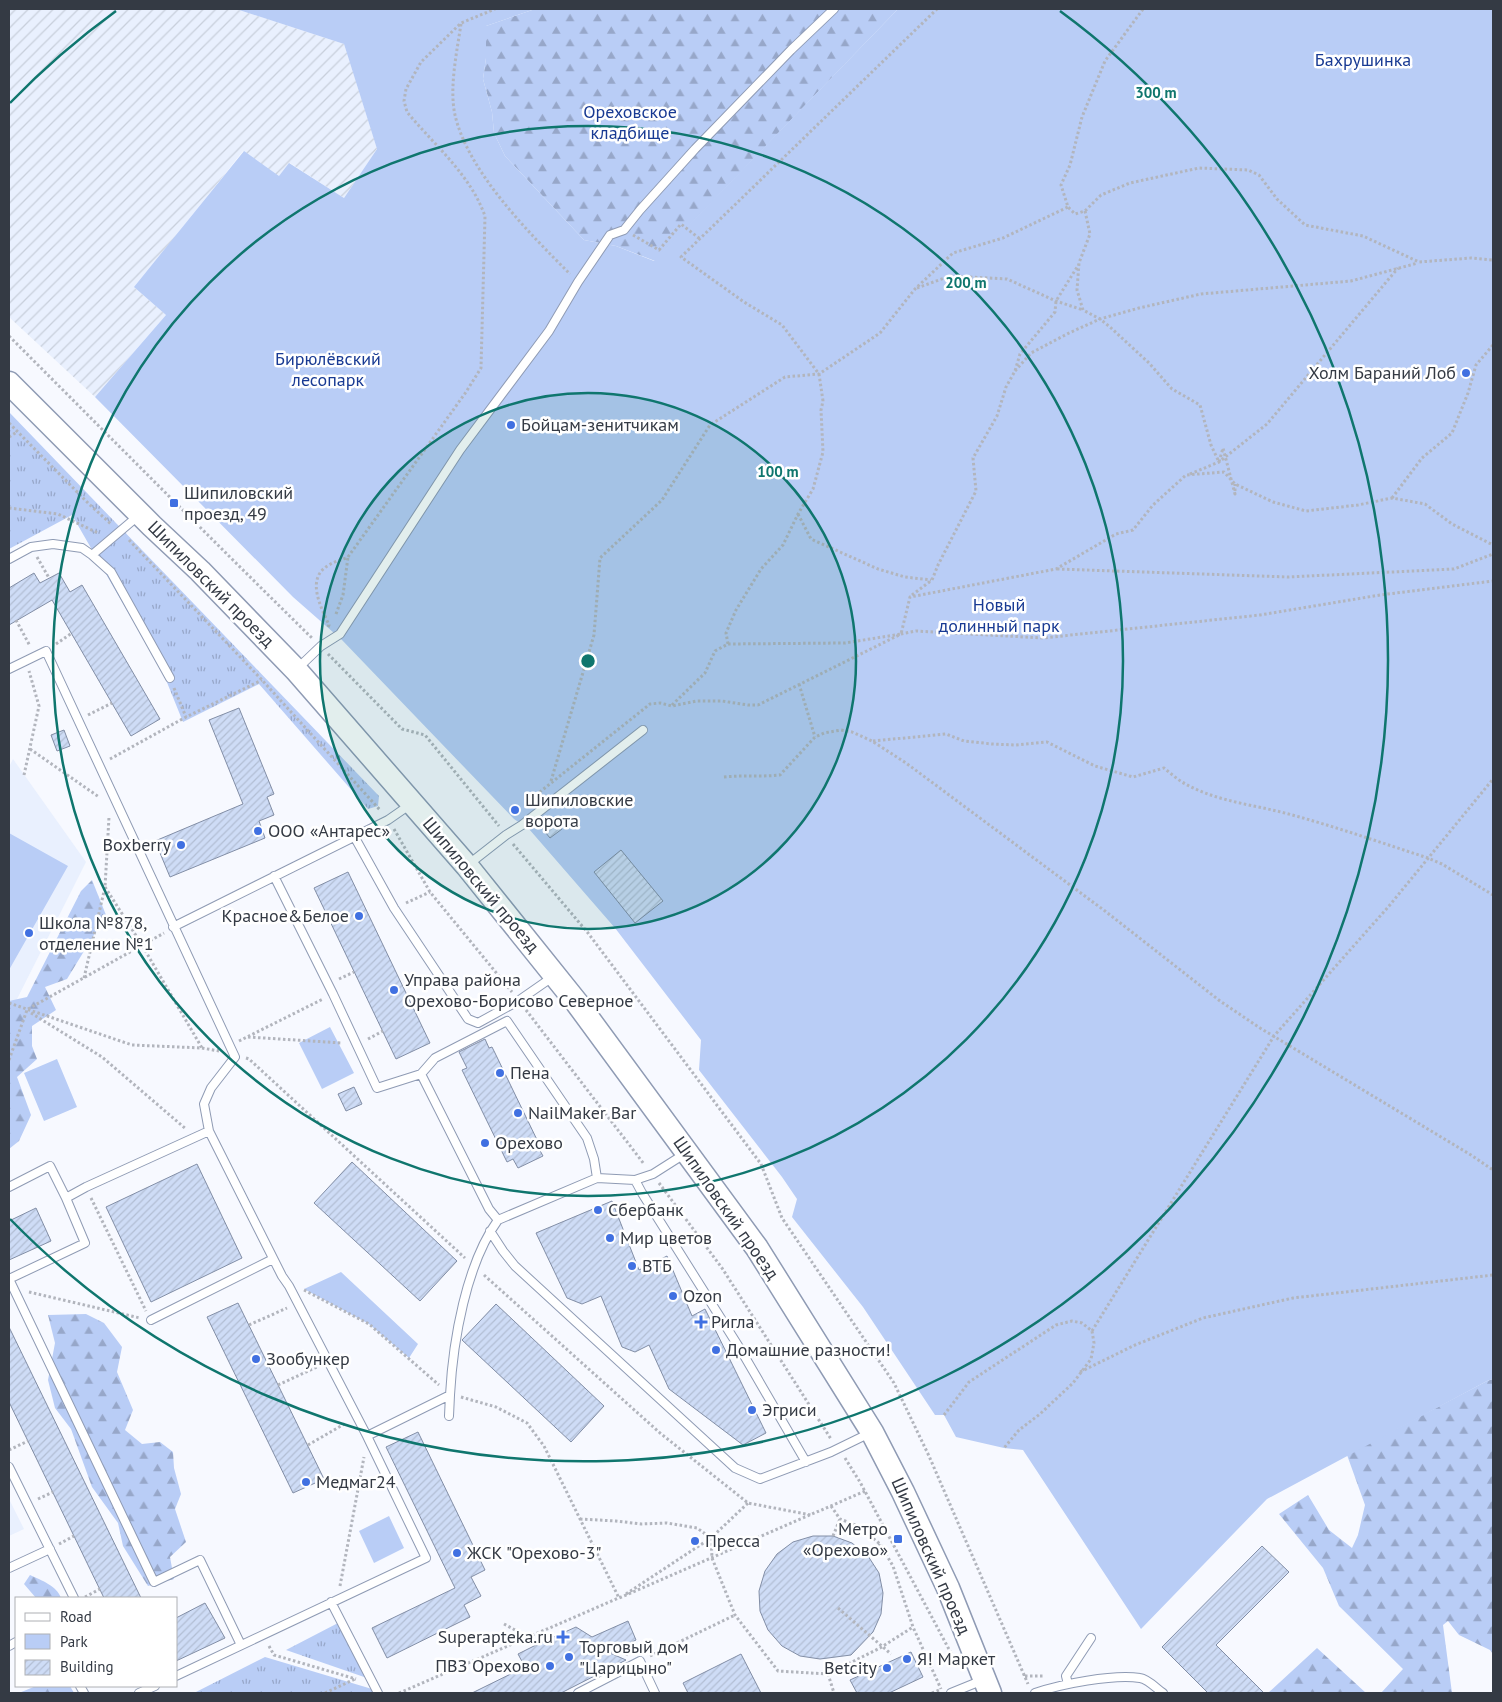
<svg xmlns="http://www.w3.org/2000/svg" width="1502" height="1702" font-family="'PT Sans',sans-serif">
<defs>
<pattern id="industrial-furrows" width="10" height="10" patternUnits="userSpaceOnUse" patternTransform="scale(1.25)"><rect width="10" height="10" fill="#e9f0fe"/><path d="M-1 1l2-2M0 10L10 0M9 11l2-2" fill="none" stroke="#c8cfdb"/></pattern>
<pattern id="grass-tufts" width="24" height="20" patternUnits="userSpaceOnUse" patternTransform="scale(1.25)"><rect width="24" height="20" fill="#b9cdf6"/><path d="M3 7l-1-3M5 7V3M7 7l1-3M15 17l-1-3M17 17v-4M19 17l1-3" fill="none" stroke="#97a7c9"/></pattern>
<pattern id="forest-firs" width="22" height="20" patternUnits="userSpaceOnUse" patternTransform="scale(1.25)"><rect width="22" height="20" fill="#b9cdf6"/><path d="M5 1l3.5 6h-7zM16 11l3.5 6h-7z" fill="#97a7c9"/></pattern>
<pattern id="building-hatch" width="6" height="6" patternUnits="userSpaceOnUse" patternTransform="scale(1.25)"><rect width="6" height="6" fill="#cedcf6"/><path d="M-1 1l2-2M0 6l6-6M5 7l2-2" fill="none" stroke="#b2bed4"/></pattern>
</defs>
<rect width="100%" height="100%" fill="#f7f9ff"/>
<path fill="#e9f0fe" d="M 13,759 L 86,862 L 14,1005 L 9,1020 L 9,767 Z
M 9,1499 L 24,1529 L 9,1536 Z"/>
<path fill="url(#industrial-furrows)" d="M 9,9 L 236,9 L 344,44 L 377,149 L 344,198 L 290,163 L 279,177 L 243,151 L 135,288 L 166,315 L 95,397 L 9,317 Z"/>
<path fill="url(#grass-tufts)" d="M 9,412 L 379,796 L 378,806 L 368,809 L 259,684 L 183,722 L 164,675 L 72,515 L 9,549 Z
M 338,1623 L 367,1678 L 286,1650 Z
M 265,1657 L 372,1689 L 374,1693 L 194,1693 Z"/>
<path fill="url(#forest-firs)" d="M 535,9 L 898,9 L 655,261 L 616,246 L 584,240 L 505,156 L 494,133 L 492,112 L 483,79 L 486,58 L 486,26 Z
M 92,880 L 106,915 L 67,979 L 45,987 L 56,1010 L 32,1026 L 32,1046 L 37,1059 L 17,1077 L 31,1115 L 19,1141 L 9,1149 L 9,1001 L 27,997 L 81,891 Z
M 86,1314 L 104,1323 L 122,1347 L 117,1372 L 133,1410 L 125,1430 L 142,1444 L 160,1442 L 173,1452 L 174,1468 L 181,1494 L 175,1509 L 186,1542 L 170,1557 L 174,1579 L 148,1586 L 123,1546 L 118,1523 L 92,1487 L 71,1429 L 55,1408 L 48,1380 L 55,1343 L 48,1315 Z
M 1493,1379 L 1493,1654 L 1490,1650 L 1459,1635 L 1448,1621 L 1443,1625 L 1452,1693 L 1381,1693 L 1403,1669 L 1339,1606 L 1323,1568 L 1279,1514 L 1308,1495 L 1329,1530 L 1352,1548 L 1358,1535 L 1365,1505 L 1347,1455 L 1487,1381 Z
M 30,1575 C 41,1580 57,1586 61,1598 L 36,1598 L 24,1584 Z
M 1317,1648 L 1366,1693 L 1268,1693 Z
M 36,1686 L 70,1686 L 74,1693 L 19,1693 Z"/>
<path fill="#b9cdf6" d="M 236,9 L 535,9 L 486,26 L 486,58 L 483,79 L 492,112 L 494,133 L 505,156 L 584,240 L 616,246 L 654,261 L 898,9 L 1493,9 L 1493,1379 L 1487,1381 L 1267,1499 L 1141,1629 L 1023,1450 L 1004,1448 L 956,1437 L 944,1415 L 935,1415 L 863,1307 L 792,1217 L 797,1199 L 782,1177 L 699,1070 L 701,1040 L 615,928 L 529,829 L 514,819 L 342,640 L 293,597 L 95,397 L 166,315 L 134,287 L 244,151 L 279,176 L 289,163 L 344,198 L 377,149 L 344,44 Z
M 9,833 L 68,866 L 9,970 Z
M 330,1027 L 354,1073 L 322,1089 L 299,1043 Z
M 57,1059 L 77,1107 L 44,1121 L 24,1073 Z
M 341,1272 L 418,1344 L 409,1358 L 369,1324 L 304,1289 Z
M 389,1516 L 404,1548 L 374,1563 L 359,1531 Z"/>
<path fill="url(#building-hatch)" stroke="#828ea6" d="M 34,573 L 40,583 L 59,573 L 70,592 L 82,585 L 160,719 L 131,736 L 52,600 L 9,625 L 9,588 Z
M 239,708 L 274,794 L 267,797 L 274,815 L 259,821 L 265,838 L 170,877 L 155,841 L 243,804 L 209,720 Z
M 64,730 L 70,746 L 57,751 L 51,735 Z
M 553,818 L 562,829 L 550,838 L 541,827 Z
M 621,850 L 663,901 L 635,923 L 594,872 Z
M 348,872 L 430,1043 L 396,1059 L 314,888 Z
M 485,1039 L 489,1048 L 492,1047 L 495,1053 L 540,1146 L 538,1147 L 543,1156 L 518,1168 L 513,1159 L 507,1162 L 462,1070 L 467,1068 L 459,1052 Z
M 354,1087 L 362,1104 L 346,1111 L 338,1094 Z
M 352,1162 L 457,1261 L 420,1301 L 314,1203 Z
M 197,1164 L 242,1258 L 151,1302 L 106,1207 Z
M 612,1201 L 639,1270 L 667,1256 L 692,1316 L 705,1309 L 766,1433 L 743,1445 L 669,1389 L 649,1345 L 635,1352 L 622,1347 L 601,1296 L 582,1304 L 567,1298 L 536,1233 Z
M 36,1208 L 51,1241 L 9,1260 L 9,1221 Z
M 238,1303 L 324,1479 L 293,1493 L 207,1317 Z
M 496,1304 L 604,1406 L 571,1442 L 462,1340 Z
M 9,1327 L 141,1598 L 104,1598 L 9,1402 Z
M 418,1432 L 485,1570 L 471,1577 L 481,1596 L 464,1605 L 470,1617 L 387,1658 L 372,1628 L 455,1588 L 386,1447 Z
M 813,1536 L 833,1536 L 852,1543 L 868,1556 L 879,1573 L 883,1593 L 881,1614 L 873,1632 L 851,1655 L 820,1659 L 800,1656 L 782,1646 L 768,1630 L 760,1611 L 759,1591 L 765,1571 L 777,1554 L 793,1542 Z
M 1262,1546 L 1289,1572 L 1216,1645 L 1264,1693 L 1208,1693 L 1162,1647 Z
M 205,1603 L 225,1638 L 176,1661 L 176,1618 Z
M 628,1621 L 636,1640 L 610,1653 L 626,1660 L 561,1693 L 472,1693 L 525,1667 L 518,1654 L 534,1646 L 576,1627 L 592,1637 Z
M 911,1652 L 923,1677 L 889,1693 L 857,1693 L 850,1680 Z
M 741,1654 L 761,1693 L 688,1693 L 683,1683 Z"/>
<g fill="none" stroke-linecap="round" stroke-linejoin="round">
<defs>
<path id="service" d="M 92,555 L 138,516
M 9,559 L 31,547 L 53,544 L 82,548 L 92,555 L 111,572 L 170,678
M 298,668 L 321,646 L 340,634 L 460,450 L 549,331 L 578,282 L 610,235 L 624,230 L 640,210 L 695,149 L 791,50 L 834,9
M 9,669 L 46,651 L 235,1057 L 211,1088 L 204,1104 L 209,1131 L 282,1276 L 289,1286 L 367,1436 L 426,1558 L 176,1676
M 354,836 L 394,908 L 468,1019 L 478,1023 L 518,1001 L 554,976
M 469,864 L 506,835 L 522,825 L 643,730
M 274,876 L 333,994 L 377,1088 L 421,1074
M 173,927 L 388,820 L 411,804
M 635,1180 L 642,1193 L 742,1352 L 806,1462
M 9,1187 L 50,1166 L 66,1198 L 85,1243 L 9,1279
M 66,1198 L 86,1187 L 209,1131
M 498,1220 L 489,1209 L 421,1074 L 435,1058 L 507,1021 L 587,1138 L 594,1159 L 597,1178
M 490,1231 L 503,1251 L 515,1266 L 735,1468 L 760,1479 L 831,1452 L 870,1433
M 9,1279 L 154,1582 L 200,1560 L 241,1645
M 151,1320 L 273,1259
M 449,1416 L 450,1395
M 367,1436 L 450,1395 C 453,1341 466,1264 498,1220 L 597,1178 L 635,1180 L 653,1174 L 686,1153
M 9,1467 L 74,1598
M 9,1568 L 50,1549
M 331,1602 L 378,1693
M 9,1646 L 16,1642
M 1068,1684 L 1066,1676 L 1091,1638
M 80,1686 L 84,1693
M 139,1693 L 155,1686
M 578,1693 L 640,1661 L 655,1693
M 951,1693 L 983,1680
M 1035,1693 C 1061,1684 1113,1674 1140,1678 C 1148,1679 1157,1689 1163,1693"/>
<path id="secondary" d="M 9,383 L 152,526 L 200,571 L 296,670 L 467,866 L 577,1003 L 757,1248 L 872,1432 L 903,1492 L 948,1588 L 990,1693"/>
</defs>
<use href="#service" stroke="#8f9bb4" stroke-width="10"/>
<use href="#secondary" stroke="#8f9bb4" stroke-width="25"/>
<path stroke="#b2b5bd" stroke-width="3" stroke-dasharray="2.5 2.5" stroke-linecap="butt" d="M 1143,9 L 1105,61 L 1082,117 L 1070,165 L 1061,185 L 1068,207 L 1075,214 L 1085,211 L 1101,195 L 1130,183 L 1199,168 L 1248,170 L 1259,175 L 1277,199 L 1305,225 L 1363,236 L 1419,262 L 1471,258 L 1493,260
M 461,24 C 457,51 449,88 455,115 C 468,172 530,234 570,274
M 1085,211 L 1090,234 L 1079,263 L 1077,290 L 1083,310 L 1100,319 L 1110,327 L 1149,363 L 1172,389 L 1200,405 L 1211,445 L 1219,462 L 1223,448 L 1235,494 L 1235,484
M 633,235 L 659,250 L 681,224 L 700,239
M 917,288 L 950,276 L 1007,279 L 1056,301 L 1083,310
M 9,336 C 110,437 211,539 313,639
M 1015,371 L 1031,353 L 1069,333 L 1100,319 L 1139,308 L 1201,294 L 1351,281 L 1418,263
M 9,423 L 89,504 L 111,524
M 9,437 L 17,432
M 1190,474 L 1219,462 L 1267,424 L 1398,268
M 1392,498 L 1422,458 L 1452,433 L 1468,393 L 1476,365 L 1493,345
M 9,508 L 58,514 L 98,533
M 798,514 L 811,539 L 878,569 L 905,577 L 931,580
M 129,540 L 262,680 L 380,810
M 37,557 L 49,578
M 1057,569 L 1288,577 L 1454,569 L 1493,554
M 912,595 L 932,580 L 938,565 L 976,491 L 973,458 L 997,416 L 1006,387 L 1015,371 L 1020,354 L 1055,312 L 1056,301 L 1079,264
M 336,614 L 343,595 L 348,557
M 16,620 L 30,646
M 328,627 L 329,625 C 321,607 305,578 329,565 C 335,561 342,560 348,557 L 466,392 L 481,368 L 485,216 C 470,174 435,146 407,112 L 404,101 L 406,89 L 421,62 L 461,23 L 495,9
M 56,644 L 72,633
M 728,644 L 726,633 L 736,610 L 761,569 L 783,545 L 798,514 L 813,489 L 823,452 L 821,410 L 823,401 L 819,374 L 782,325 L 744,302 L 681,257 L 937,9
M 328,654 L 402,729 L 425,735 L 499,826
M 799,684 L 815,737
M 174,688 L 186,717
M 672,705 L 705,673 L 715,651 L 728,644 L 845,643 L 901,634 L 910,597 L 1056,569 L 1116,534 L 1133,530 L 1153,505 L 1186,475 L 1224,472 L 1235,484 L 1273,502 L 1306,511 L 1358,505 L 1392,498 L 1425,504 L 1452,524 L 1493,545
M 88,715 L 112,703
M 873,741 L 946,734 L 964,741 L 992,744 L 1015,745 L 1047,742 L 1095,766 L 1133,777 L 1164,768 C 1170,773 1176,778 1182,782 C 1212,800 1248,804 1281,812 C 1331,825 1379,842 1428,858 L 1442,864 L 1493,895
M 30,749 L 99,797
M 110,759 L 186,717 L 262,680
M 24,775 L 39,706 L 29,671
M 724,777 C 743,775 761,777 780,775 L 815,737 L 824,733 L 841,730 L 852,732 L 872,741 L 906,763 L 1105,911 L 1220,1001 L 1260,1028 L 1471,1155 L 1493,1170
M 551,781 L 594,635 L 600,558 L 662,500 L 710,425 L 785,377 L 819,374 L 880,333 L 915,289 L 953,253 L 1003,238 L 1068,207
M 531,803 L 531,799 L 650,704 L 660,703 L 672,706 L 697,701 L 722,701 L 748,705 L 758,705 L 901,634 L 916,631 L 1043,638 L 1260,615 L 1380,595 L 1493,581
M 394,829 L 430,892 L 512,992
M 513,844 L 588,933 L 761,1164 L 782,1218 L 894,1383 L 929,1456 L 1028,1684
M 105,887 L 142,945 L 202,1048
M 406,903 L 430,892
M 309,923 L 327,914
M 84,978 L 105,887 L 109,817
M 339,979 L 354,972
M 9,1003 L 132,1045 L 202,1048 L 219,1051
M 28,1009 L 164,933
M 526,1010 L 644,1164
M 31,1013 L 102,1057 L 186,1129
M 248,1037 L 342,1043
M 368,1039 L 383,1031
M 239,1041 L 323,999
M 246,1058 L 249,1059 L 465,1258
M 9,1060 L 27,1010
M 659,1183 L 722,1268 L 831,1439
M 91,1198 L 146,1311
M 484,1275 L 660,1433 L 748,1503 L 811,1515
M 304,1290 L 369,1324 L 439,1385
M 29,1292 L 140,1318
M 249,1325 L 287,1308
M 1092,1331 L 1274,1036 L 1389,906 L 1493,779
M 1080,1372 L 1135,1345 L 1203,1318 L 1293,1298 L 1493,1275
M 278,1385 L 319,1366
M 461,1397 L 496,1407 L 527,1423 L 544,1446 L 619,1598 L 865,1491
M 944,1415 L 969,1382 L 1056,1325 L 1072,1321 L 1082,1323 L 1092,1331 L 1094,1343 L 1091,1359 L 1073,1383 L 1040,1414 L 1019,1430 L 1004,1448
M 308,1445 L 346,1423
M 9,1450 L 28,1441
M 845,1458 L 860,1482 L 952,1655
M 38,1499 L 53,1492
M 831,1506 L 840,1519 L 858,1526 L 880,1544 L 893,1566 L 913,1627 L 941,1689
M 580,1519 L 616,1521 L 641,1524 L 667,1523 L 697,1528 L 711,1538 L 712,1558 L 735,1615 L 778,1671 L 828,1674 L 880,1648 L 913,1627
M 833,1536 L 840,1519
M 59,1544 L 74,1536
M 868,1556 L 880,1544
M 340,1586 L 364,1457
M 626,1594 L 711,1538 L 748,1503
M 85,1597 L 100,1589
M 838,1608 L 891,1654
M 504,1624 L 528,1637
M 269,1646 L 274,1655 L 356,1679
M 617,1649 L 628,1655
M 650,1656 L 735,1615
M 828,1674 L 834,1693
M 1025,1676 L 1043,1676
M 325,1693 L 355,1679
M 399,1693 L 621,1597
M 932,1693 L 939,1690"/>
<use href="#service" stroke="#fff" stroke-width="8"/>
<use href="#secondary" stroke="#fff" stroke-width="22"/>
</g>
<circle cx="588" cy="661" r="268" fill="#0f766e" fill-opacity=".12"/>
<g fill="none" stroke="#0f766e" stroke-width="2.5">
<circle cx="588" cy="661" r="268"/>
<circle cx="588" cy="661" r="535"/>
<path d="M10 103A803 803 0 0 1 116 11M1060 11A803 803 0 1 1 10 1219"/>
</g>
<g fill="#4070e1" stroke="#fff" stroke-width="2">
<circle cx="1466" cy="373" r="5"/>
<circle cx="511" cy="425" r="5"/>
<rect x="169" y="498" width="10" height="10" rx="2.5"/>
<circle cx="515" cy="810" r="5"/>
<circle cx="258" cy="831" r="5"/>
<circle cx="181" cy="845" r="5"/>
<circle cx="359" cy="916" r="5"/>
<circle cx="29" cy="933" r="5"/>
<circle cx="394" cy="990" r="5"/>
<circle cx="500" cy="1073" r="5"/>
<circle cx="518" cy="1113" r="5"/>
<circle cx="485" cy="1143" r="5"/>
<circle cx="598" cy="1210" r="5"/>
<circle cx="610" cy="1238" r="5"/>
<circle cx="632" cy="1266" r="5"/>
<circle cx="673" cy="1296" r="5"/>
<path d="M698.5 1314.5h5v5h5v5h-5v5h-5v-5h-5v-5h5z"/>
<circle cx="716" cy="1350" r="5"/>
<circle cx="256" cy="1359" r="5"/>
<circle cx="752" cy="1410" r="5"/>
<circle cx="306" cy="1482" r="5"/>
<rect x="893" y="1534" width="10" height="10" rx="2.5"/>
<circle cx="695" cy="1541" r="5"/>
<circle cx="457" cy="1553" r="5"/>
<path d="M560.5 1629.5h5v5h5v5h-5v5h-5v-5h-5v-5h5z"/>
<circle cx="569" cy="1657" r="5"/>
<circle cx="907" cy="1659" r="5"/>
<circle cx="550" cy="1666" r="5"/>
<circle cx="887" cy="1668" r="5"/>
</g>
<g text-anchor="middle" stroke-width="5" stroke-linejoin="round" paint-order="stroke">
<g font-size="18" fill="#183a93" stroke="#fff">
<text x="1363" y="66">Бахрушинка</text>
<text x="630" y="118">Ореховское<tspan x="630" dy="21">кладбище</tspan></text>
<text x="328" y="365">Бирюлёвский<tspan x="328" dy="21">лесопарк</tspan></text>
<text x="999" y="611">Новый<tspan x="999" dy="21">долинный парк</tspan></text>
</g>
<g font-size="18" fill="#343a44" stroke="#fff" text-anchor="start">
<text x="1456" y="379" text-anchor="end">Холм Бараний Лоб</text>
<text x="521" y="431">Бойцам-зенитчикам</text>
<text x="184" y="499">Шипиловский<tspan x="184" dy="21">проезд, 49</tspan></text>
<text x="525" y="806">Шипиловские<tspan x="525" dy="21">ворота</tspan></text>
<text x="268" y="837">ООО «Антарес»</text>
<text x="171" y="851" text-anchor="end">Boxberry</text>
<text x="349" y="922" text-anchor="end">Красное&amp;Белое</text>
<text x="39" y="929">Школа №878,<tspan x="39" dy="21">отделение №1</tspan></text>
<text x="404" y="986">Управа района<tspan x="404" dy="21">Орехово-Борисово Северное</tspan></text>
<text x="510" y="1079">Пена</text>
<text x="528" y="1119">NailMaker Bar</text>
<text x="495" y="1149">Орехово</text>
<text x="608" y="1216">Сбербанк</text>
<text x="620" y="1244">Мир цветов</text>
<text x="642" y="1272">ВТБ</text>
<text x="683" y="1302">Ozon</text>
<text x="711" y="1328">Ригла</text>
<text x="726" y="1356">Домашние разности!</text>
<text x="266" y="1365">Зообункер</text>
<text x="762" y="1416">Эгриси</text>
<text x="316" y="1488">Медмаг24</text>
<text x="888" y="1535" text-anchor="end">Метро<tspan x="888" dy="21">«Орехово»</tspan></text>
<text x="705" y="1547">Пресса</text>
<text x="467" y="1559">ЖСК "Орехово-3"</text>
<text x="553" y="1643" text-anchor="end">Superapteka.ru</text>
<text x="579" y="1653">Торговый дом<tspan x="579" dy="21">"Царицыно"</tspan></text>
<text x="917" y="1665">Я! Маркет</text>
<text x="540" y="1672" text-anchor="end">ПВЗ Орехово</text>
<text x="877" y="1674" text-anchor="end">Betcity</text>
</g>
<g font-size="18" fill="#343a44" stroke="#fff">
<text transform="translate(211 584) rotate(45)" y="6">Шипиловский проезд</text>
<text transform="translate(481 885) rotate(50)" y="6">Шипиловский проезд</text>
<text transform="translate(726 1208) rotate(55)" y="6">Шипиловский проезд</text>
<text transform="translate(931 1556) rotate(66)" y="6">Шипиловский проезд</text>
</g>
</g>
<circle cx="588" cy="661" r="8" fill="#0f766e" stroke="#fff" stroke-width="2.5"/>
<g font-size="15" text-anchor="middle" font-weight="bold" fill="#0f766e" stroke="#fff" stroke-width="5" stroke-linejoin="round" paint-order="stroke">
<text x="1156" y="98">300 m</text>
<text x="966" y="288">200 m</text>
<text x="778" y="477">100 m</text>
</g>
<rect width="1502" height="1702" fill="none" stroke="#343a44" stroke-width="20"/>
<rect x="15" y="1597" width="162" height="90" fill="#ffffff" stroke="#aeb0b4"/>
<rect x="25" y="1613" width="25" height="8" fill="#ffffff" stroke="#aeb0b4"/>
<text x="60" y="1622" font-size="15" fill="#343a44">Road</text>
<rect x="25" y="1634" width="25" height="15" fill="#b9cdf6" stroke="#aeb0b4"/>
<text x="60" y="1647" font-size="15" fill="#343a44">Park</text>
<rect x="25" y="1660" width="25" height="15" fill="url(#building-hatch)" stroke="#aeb0b4"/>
<text x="60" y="1672" font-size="15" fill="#343a44">Building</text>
</svg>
